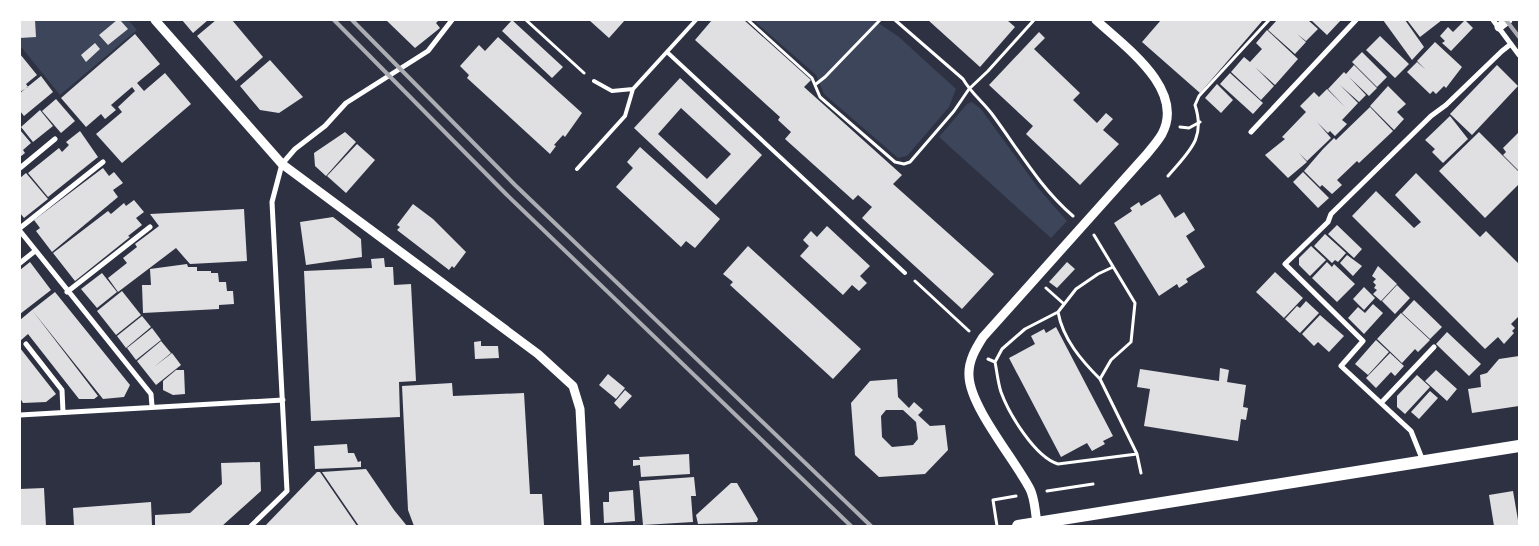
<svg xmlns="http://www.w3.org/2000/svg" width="1539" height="546" font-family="'Fira Sans',sans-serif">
<rect width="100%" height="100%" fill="#2d3142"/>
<path fill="#3c4559" d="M 20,20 L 128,20 L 137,30 L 60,95 L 22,48 L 20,49 Z
M 753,20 L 874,20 L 899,37 L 956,89 L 949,107 L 907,156 L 898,158 L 824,94 L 816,75 Z
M 972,102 L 981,109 L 1039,189 L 1067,221 L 1051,238 L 939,137 L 967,104 Z"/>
<path fill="#e0e0e3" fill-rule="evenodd" d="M 20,20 L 35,20 L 36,37 L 20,38 Z
M 117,20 L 120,20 L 128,29 L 108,45 L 99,35 Z
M 182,20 L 208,20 L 193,33 Z
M 216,20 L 232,20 L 263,57 L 236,81 L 197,36 Z
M 386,20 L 439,20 L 436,23 L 440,28 L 415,48 Z
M 512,20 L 563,67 L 552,78 L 502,31 Z
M 589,20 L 625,20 L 609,38 Z
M 712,20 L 744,20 L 811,80 L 804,87 L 902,175 L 893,184 L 994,274 L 962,309 L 862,218 L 872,207 L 858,195 L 853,200 L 785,139 L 791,132 L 778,120 L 780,117 L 695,40 Z
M 928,20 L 1007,20 L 1015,27 L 980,67 Z
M 1161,20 L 1263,20 L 1200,93 L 1142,42 Z
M 1277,20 L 1308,20 L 1318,29 L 1306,41 L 1297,34 L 1306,42 L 1295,54 L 1268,30 Z
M 1311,20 L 1341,20 L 1327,35 Z
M 1383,20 L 1405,20 L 1424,47 L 1412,60 Z
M 1407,20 L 1442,20 L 1420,37 Z
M 1465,20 L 1473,28 L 1451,51 L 1442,43 L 1445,41 L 1440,36 L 1448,27 L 1453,32 Z
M 1267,30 L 1298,59 L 1275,85 L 1255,67 L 1274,86 L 1261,100 L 1231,72 L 1244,57 L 1250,62 L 1262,49 L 1256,43 Z
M 1039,32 L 1045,38 L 1034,49 L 1080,93 L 1073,100 L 1097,123 L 1106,113 L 1113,119 L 1103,130 L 1119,144 L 1080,185 L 1026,134 L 1033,126 L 989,85 Z
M 135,34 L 160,64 L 137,83 L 144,91 L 165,73 L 191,104 L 122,163 L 96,134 L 122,112 L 118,107 L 135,91 L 132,87 L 111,105 L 116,110 L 105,119 L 101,114 L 86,127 L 61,98 Z
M 1380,36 L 1409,64 L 1395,78 L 1366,50 Z
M 498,37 L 582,113 L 565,137 L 563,135 L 554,145 L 556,146 L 550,154 L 467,78 L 469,75 L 460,66 L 479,45 L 485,51 Z
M 1435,42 L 1462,67 L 1446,88 L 1444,86 L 1436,94 L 1433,91 L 1430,94 L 1407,72 L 1417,62 L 1426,70 L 1417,61 Z
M 95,43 L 100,49 L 86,62 L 81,55 Z
M 1362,52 L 1387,77 L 1377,87 L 1352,62 Z
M 20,54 L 37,75 L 26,84 L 28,87 L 20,92 Z
M 270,60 L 303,97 L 279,113 L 260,110 L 240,86 Z
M 1354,65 L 1377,88 L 1369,96 L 1349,77 L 1366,95 L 1359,102 L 1340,85 L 1358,103 L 1342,120 L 1347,124 L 1335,136 L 1330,131 L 1328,133 L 1317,122 L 1331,138 L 1307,161 L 1299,153 L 1307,162 L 1288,178 L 1265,155 L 1285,139 L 1282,137 L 1306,112 L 1300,106 L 1314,92 L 1319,97 L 1327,89 L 1345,107 L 1328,89 L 1344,72 L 1346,74 Z
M 1497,65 L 1518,86 L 1472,135 L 1450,114 Z
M 1230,73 L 1263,103 L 1253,114 L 1220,84 Z
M 41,76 L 53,92 L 24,116 L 20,111 L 20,93 Z
M 680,78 L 762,155 L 716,205 L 634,128 ZM 681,108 L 731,154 L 707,179 L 658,134 Z
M 1217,84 L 1233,100 L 1221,113 L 1205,98 Z
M 1388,86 L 1406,104 L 1397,112 L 1404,119 L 1394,130 L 1370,106 Z
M 56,99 L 75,121 L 61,133 L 42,111 Z
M 1370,107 L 1393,131 L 1359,163 L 1357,161 L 1337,180 L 1342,185 L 1332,194 L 1322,185 L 1320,187 L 1304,171 L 1323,149 L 1334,161 L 1323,149 L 1334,138 L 1336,140 Z
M 40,110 L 53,126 L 33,142 L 21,127 Z
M 1450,116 L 1468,139 L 1443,163 L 1432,152 L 1435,149 L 1425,140 Z
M 20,130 L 31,143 L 23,150 L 25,153 L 20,157 Z
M 80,131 L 98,157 L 48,197 L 28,173 L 59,148 L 62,152 L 69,145 L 66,142 Z
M 345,132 L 356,142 L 326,176 L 315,166 L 314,153 Z
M 1479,132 L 1519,172 L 1519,184 L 1485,218 L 1439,171 Z
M 1519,132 L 1519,171 L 1503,155 L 1506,152 L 1503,148 Z
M 357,144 L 375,160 L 346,193 L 327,176 Z
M 640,147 L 720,219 L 695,248 L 686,241 L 681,247 L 616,187 L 633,168 L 627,162 Z
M 103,168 L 109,176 L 114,172 L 123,183 L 113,190 L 118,197 L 52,252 L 36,231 L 40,228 L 34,220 Z
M 1303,172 L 1329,198 L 1318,208 L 1293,182 Z
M 26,173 L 48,199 L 24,218 L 20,213 L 20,178 Z
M 1416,173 L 1480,237 L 1486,231 L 1519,264 L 1519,316 L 1511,324 L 1515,328 L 1512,331 L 1514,333 L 1504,344 L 1498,337 L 1485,349 L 1352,216 L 1376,191 L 1414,228 L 1421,222 L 1395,195 Z
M 1160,194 L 1175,218 L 1184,212 L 1195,230 L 1186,236 L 1205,267 L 1186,279 L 1188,282 L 1179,288 L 1177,284 L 1159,296 L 1114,223 L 1132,211 L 1130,208 L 1139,202 L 1141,206 Z
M 134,200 L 144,212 L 136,218 L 142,225 L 128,236 L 130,237 L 75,281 L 53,253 L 108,211 L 111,214 L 124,203 L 126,206 Z
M 413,204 L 433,219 L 466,252 L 454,268 L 452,266 L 449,270 L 397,230 L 400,227 L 397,225 Z
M 244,209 L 247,261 L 190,264 L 176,248 L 118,292 L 108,278 L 127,263 L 123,258 L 137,247 L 135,244 L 159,226 L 150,214 Z
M 333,217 L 361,239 L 362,257 L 306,265 L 300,222 Z
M 1337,225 L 1362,249 L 1354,258 L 1328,234 Z
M 827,226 L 870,266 L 860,276 L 867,283 L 859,291 L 852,285 L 843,295 L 800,256 L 809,246 L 803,240 L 811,231 L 817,237 Z
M 1325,234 L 1346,253 L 1338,262 L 1335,260 L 1332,263 L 1314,246 Z
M 748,246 L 861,349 L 833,379 L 730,285 L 733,282 L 723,274 Z
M 1311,246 L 1326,260 L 1310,276 L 1299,265 L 1299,258 Z
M 1347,255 L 1362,266 L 1353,276 L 1340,263 Z
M 384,258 L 385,267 L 393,267 L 394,285 L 411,284 L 416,381 L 399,382 L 400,417 L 311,421 L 304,271 L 372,268 L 371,259 Z
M 30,262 L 51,290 L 20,314 L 20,270 Z
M 1067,262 L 1075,269 L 1057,288 L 1049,282 Z
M 1327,262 L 1332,267 L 1334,264 L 1355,284 L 1337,302 L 1312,278 Z
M 187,264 L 188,267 L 197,267 L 197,271 L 211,271 L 211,273 L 218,273 L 219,282 L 226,282 L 227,291 L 233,291 L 234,304 L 219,305 L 219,309 L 143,313 L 142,285 L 151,285 L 150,269 Z
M 1378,266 L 1397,284 L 1381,301 L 1373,294 L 1377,290 L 1374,288 L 1376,285 L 1373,282 L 1376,279 L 1372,276 Z
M 1275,272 L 1303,298 L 1284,318 L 1256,292 Z
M 102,273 L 117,292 L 97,308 L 81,289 Z
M 1397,285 L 1410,298 L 1395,314 L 1382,301 Z
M 1364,287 L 1375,298 L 1364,310 L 1353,299 Z
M 122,291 L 141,315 L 116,335 L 97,311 Z
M 55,292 L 130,385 L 124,397 L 103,399 L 32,310 Z
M 1414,300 L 1442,327 L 1430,339 L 1402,313 Z
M 1306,301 L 1319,313 L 1300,333 L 1285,319 L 1297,306 L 1300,308 Z
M 1373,304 L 1383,313 L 1364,334 L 1348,318 L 1358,307 L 1365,313 Z
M 32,310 L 98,396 L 94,399 L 79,399 L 28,334 L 20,341 L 20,320 Z
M 1401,313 L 1430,340 L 1418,352 L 1415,349 L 1402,363 L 1377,339 Z
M 1320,315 L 1344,336 L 1329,352 L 1318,342 L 1314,346 L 1302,334 Z
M 142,316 L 151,327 L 126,348 L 117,336 Z
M 1056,327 L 1113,436 L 1103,441 L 1105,444 L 1092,451 L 1087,443 L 1061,457 L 1009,358 L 1035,344 L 1031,336 L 1044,329 L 1046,333 Z
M 152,328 L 161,340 L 136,360 L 127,348 Z
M 1447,332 L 1481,364 L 1469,376 L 1436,344 Z
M 1376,340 L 1389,352 L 1368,375 L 1355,364 Z
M 161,341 L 171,353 L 154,367 L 172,353 L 181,365 L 156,385 L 137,361 Z
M 481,341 L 481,346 L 498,346 L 499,358 L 475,359 L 474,342 Z
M 20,348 L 56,394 L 46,402 L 23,403 L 20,398 Z
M 1390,353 L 1404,366 L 1395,376 L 1391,372 L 1376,388 L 1366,378 Z
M 1519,356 L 1519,406 L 1472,413 L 1468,389 L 1481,387 L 1480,375 L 1487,373 L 1499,359 Z
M 1220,368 L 1229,370 L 1227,382 L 1246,385 L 1243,407 L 1248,408 L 1246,420 L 1241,419 L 1238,441 L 1144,426 L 1150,389 L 1137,387 L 1140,369 L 1219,381 Z
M 176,370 L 184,370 L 185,394 L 173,395 L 163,390 L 163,381 Z
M 1436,370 L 1457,389 L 1447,401 L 1425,381 Z
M 608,374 L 625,388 L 616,399 L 599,385 Z
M 1417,375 L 1430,387 L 1405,414 L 1397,407 L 1397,396 Z
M 897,379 L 898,397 L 909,408 L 914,402 L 923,410 L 918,415 L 930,426 L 945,425 L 948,450 L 925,474 L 879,477 L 855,455 L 851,403 L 870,381 ZM 886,410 L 903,410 L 916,422 L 918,439 L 913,445 L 892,447 L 882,437 L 881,416 Z
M 452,383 L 453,396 L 524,393 L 530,494 L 542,494 L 544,525 L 414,526 L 408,510 L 402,386 Z
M 625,390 L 632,396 L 620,409 L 614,403 Z
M 1430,391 L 1438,398 L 1419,419 L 1411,412 Z
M 347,444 L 348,453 L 354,453 L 358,462 L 361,461 L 361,467 L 315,469 L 314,446 Z
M 689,454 L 690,474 L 641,477 L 640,465 L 633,466 L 633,460 L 640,460 L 639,457 Z
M 260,462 L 261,491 L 222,526 L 155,526 L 155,515 L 190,513 L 222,484 L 221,463 Z
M 366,469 L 394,510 L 407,526 L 359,526 L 322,472 Z
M 317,472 L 320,472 L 357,526 L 265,526 Z
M 694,477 L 696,496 L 691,496 L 693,522 L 643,525 L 639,481 Z
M 731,483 L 737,483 L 758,519 L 757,522 L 698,524 L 696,515 Z
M 44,488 L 46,526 L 20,526 L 20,489 Z
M 633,490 L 635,521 L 604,523 L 603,502 L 609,502 L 609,492 Z
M 1513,491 L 1519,526 L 1494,526 L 1489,495 Z
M 151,502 L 152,526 L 74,526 L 73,508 Z"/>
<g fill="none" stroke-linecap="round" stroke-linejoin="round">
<path stroke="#fff" stroke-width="3" d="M 526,20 L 584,73
M 748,20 L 812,78 L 820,97 L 895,162 L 904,164 L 910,162 L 954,111 L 969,89 L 988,71 L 1034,20
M 895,20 L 963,79 C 971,93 983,102 992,114 C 1018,149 1040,188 1073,216
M 816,84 L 825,77 L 880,20
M 1180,127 L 1189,128 L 1200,122
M 1168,176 C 1189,151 1206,139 1195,105 L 1199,96 L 1269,20
M 1094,235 L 1135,303 L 1131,342 L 1111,360 L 1100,379 L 1137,454 L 1141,473
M 915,281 L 969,331
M 1046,288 L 1064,304
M 1058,312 C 1063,339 1081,360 1100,379
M 988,359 L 995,362 C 997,372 998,383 1001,392 C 1009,414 1035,457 1058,464 L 1137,454
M 995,362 L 1002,349 L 1025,329 L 1058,312 L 1076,289 L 1098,274 L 1113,267
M 1047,491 L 1093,484
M 997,526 L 993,500 L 1016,496"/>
<path stroke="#fff" stroke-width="4" d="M 667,52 L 905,273
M 594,81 L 612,91 L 633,89
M 577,169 L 625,116 L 633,89 L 696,20"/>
<path stroke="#fff" stroke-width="5" d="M 1493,20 L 1519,55
M 1251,132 L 1356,20
M 20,168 L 55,139
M 20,228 L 103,162
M 20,231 L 151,394 L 152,406
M 20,263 L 35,251
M 67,292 L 150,227
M 26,344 L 62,390 L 63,412
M 1381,403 L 1434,347
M 20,415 L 283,400
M 1423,461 L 1411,431 L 1341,366 L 1363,341 L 1285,264 L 1328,222 L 1331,214 L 1431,116 L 1446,105 L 1502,51 L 1511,44
M 251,526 L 287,491 L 272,202 L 282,164 L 295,149 L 325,126 L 346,103 L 428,51 L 452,20"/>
<path stroke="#fff" stroke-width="9" d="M 155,20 L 282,164 L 538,354 L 573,386 L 580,409 L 586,526
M 1499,27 L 1508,20
M 1037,523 C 1035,512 1035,499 1030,489 C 1015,460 970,407 969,376 C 968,361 976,348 983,337 L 1146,155 C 1151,149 1158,141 1162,134 C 1186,89 1124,46 1096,20"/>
<path stroke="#fff" stroke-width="12" d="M 1018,526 L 1519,446"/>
<path stroke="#abadb3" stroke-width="4" d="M 334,20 L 506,194 L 851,526
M 352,20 L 515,185 L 871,526
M 1506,20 L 1519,37"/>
</g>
<rect width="1539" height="546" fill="none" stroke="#ffffff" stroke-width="42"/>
</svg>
